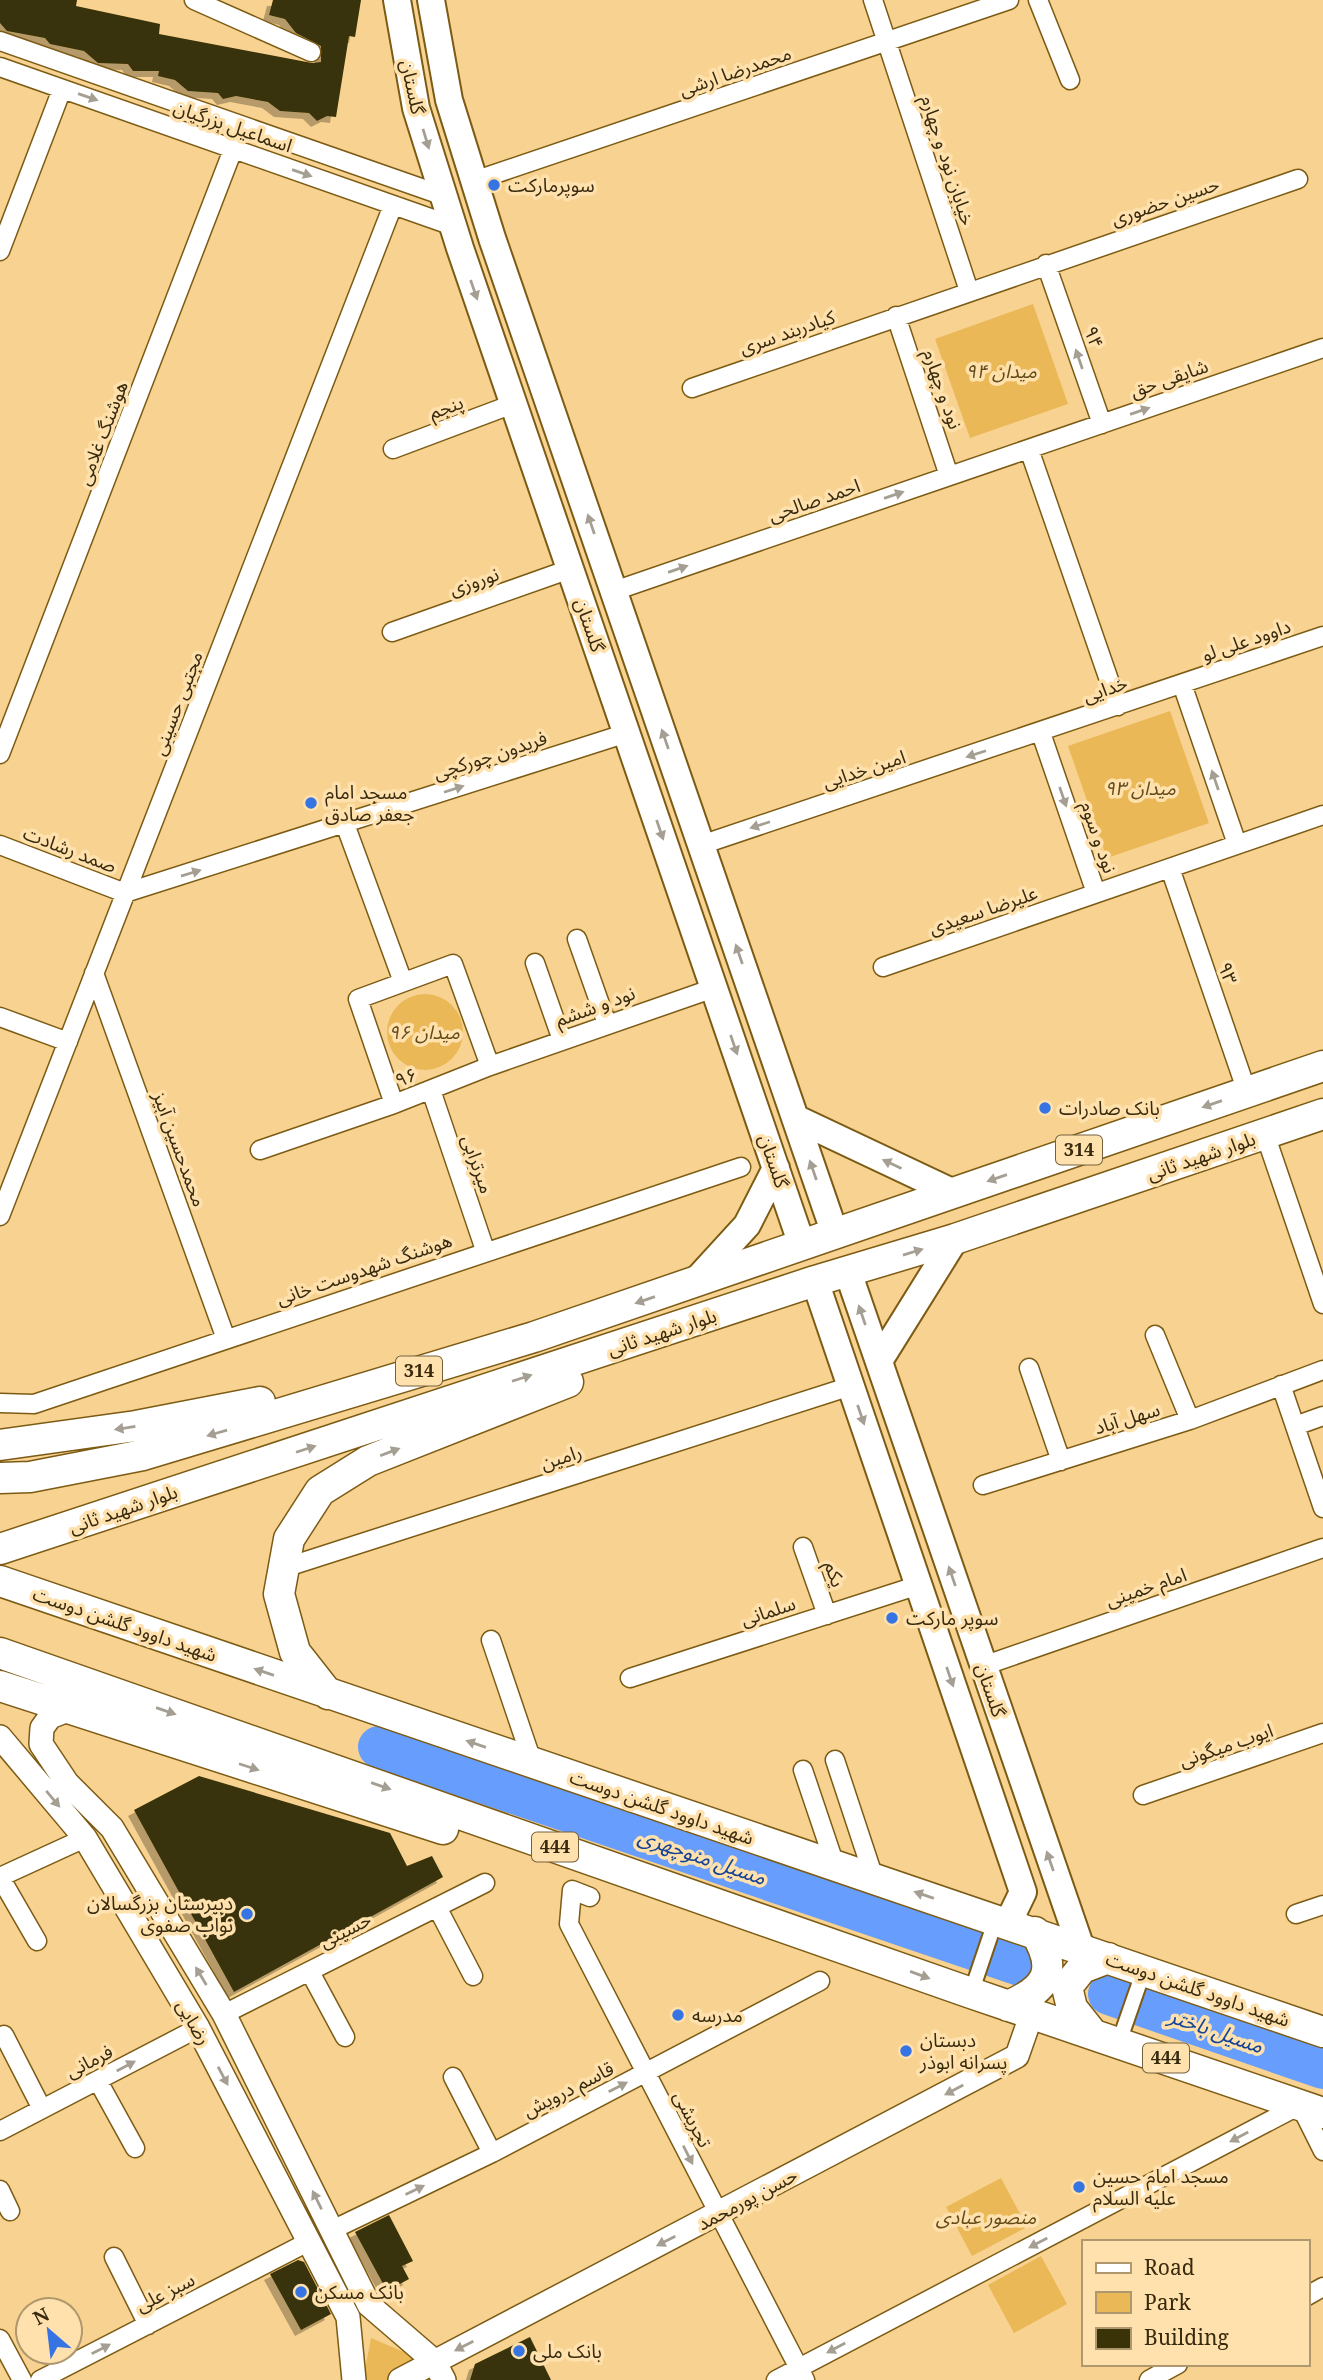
<svg xmlns="http://www.w3.org/2000/svg" width="1323" height="2380" font-family="'Noto Serif','Noto Sans Arabic',serif">
<defs>
<filter id="shadow"><feDropShadow dx="-6" dy="6" stdDeviation="0" flood-color="#0004"/></filter>
</defs>
<rect width="100%" height="100%" fill="#f8d290"/>
<path fill="#ebb858" d="M 1033,304 L 1068,404 L 970,438 L 935,339 Z
M 1170,711 L 1209,823 L 1107,858 L 1068,746 Z
M387 1032a38 38 0 1 1 76 0a38 38 0 1 1-76 0Z
M 1001,2178 L 1027,2227 L 972,2256 L 946,2207 Z
M 1041,2256 L 1067,2304 L 1014,2333 L 988,2285 Z
M 371,2338 L 423,2360 L 433,2380 L 363,2380 Z"/>
<g fill="none" stroke-linecap="round" stroke-linejoin="round">
<path stroke="#679dfd" stroke-width="42" d="M 379,1747 L 1026,1967
M 1109,1994 L 1323,2068"/>
</g>
<path fill="#393307" filter="url(#shadow)" d="M 0,0 L 77,0 L 76,6 L 160,24 L 159,34 L 312,63 L 321,62 L 321,46 L 296,33 L 285,19 L 269,15 L 273,0 L 361,0 L 355,37 L 349,36 L 336,117 L 327,116 L 317,121 L 309,113 L 280,111 L 268,102 L 236,96 L 223,99 L 218,93 L 188,91 L 175,80 L 158,76 L 159,71 L 133,71 L 128,64 L 98,63 L 84,51 L 50,44 L 45,38 L 7,31 L 0,23 Z
M 199,1776 L 390,1833 L 407,1866 L 432,1856 L 443,1877 L 234,1992 L 134,1810 Z
M 389,2215 L 413,2261 L 402,2266 L 409,2279 L 387,2291 L 355,2232 Z
M 298,2260 L 304,2262 L 331,2314 L 301,2330 L 270,2274 Z
M 530,2337 L 551,2380 L 470,2380 L 475,2364 Z"/>
<g fill="none" stroke-linecap="round" stroke-linejoin="round">
<defs>
<path id="pedestrian" d="M 971,1993 L 996,1919
M 1119,2042 L 1144,1970"/>
<path id="minor" d="M 194,0 L 311,52
M 873,0 L 969,291
M 1038,0 L 1070,80
M 0,41 L 444,196
M 0,67 L 453,226
M 474,181 L 1009,0
M 0,251 L 62,89
M 1046,264 L 1102,424
M 896,316 L 949,476
M 692,388 L 1298,179
M 393,449 L 513,404
M 1029,449 L 1118,706
M 614,591 L 1323,348
M 392,632 L 570,569
M 1182,684 L 1237,844
M 1041,733 L 1096,893
M 0,754 L 242,126
M 345,824 L 403,982
M 0,845 L 125,893 L 627,733
M 701,845 L 1323,636
M 1170,868 L 1247,1092
M 577,939 L 607,1024
M 535,963 L 562,1040
M 453,964 L 490,1066 L 394,1104 L 358,999 Z
M 883,967 L 1323,815
M 94,973 L 226,1339
M 0,1017 L 68,1042
M 490,1066 L 714,988
M 431,1090 L 485,1250
M 1265,1134 L 1323,1304
M 260,1150 L 394,1104
M 0,1216 L 393,205
M 1155,1335 L 1190,1420
M 1029,1368 L 1061,1461
M 1281,1385 L 1323,1508
M 0,1403 L 34,1404 L 741,1167
M 1295,1426 L 1323,1416
M 983,1485 L 1190,1420 L 1323,1370
M 803,1547 L 827,1615
M 284,1568 L 851,1386
M 491,1640 L 533,1764
M 983,1666 L 1323,1548
M 630,1678 L 919,1585
M 835,1760 L 874,1878
M 803,1770 L 835,1865
M 1143,1795 L 1323,1733
M 0,1877 L 85,1838
M 0,1877 L 37,1941
M 590,1897 L 572,1890 L 569,1924 L 805,2380
M 437,1907 L 473,1976
M 1296,1914 L 1323,1905
M 310,1972 L 345,2037
M 224,2014 L 485,1883
M 4,2035 L 42,2109
M 453,2077 L 492,2153
M 98,2081 L 135,2148
M 0,2131 L 198,2028
M 0,2190 L 10,2211
M 332,2230 L 492,2153 L 820,1981
M 114,2257 L 148,2325
M 1307,2296 L 1323,2287
M 0,2339 L 22,2380
M 40,2380 L 310,2241
M 776,2380 L 1300,2105 L 1323,2151
M 1149,2380 L 1178,2364"/>
<path id="tertiary" d="M 68,1710 L 50,1717 L 42,1728 L 41,1744 L 67,1783 L 112,1828 L 224,2014 L 369,2305 L 434,2361 L 444,2380
M 0,1737 L 85,1838 L 198,2028 L 348,2317 L 354,2380
M 400,2380 L 1017,2056 L 1032,2013"/>
<path id="secondary" d="M 397,0 L 416,108 L 460,248 L 802,1245
M 431,0 L 449,100 L 492,238 L 835,1234
M 795,1118 L 954,1193
M 848,1272 L 1081,1948
M 815,1281 L 1023,1892 L 1008,1923
M 694,1283 L 747,1225 L 776,1168
M 879,1361 L 955,1239"/>
<path id="primary" d="M 0,1445 L 136,1426 L 260,1402
M 0,1478 L 30,1477 L 143,1455 L 534,1337 L 1323,1066
M 0,1549 L 815,1281 L 955,1239 L 1323,1114
M 0,1581 L 1323,2032
M 0,1653 L 971,1993 L 1323,2113
M 0,1686 L 443,1829
M 328,1694 L 295,1652 L 279,1594 L 289,1539 L 320,1491 L 368,1461 L 568,1382
M 1008,2006 C 1047,1989 1059,1971 1035,1932
M 1091,2032 L 1072,2008 L 1067,1987 L 1082,1968 L 1108,1958"/>
</defs>
<use href="#pedestrian" stroke="#7c5b14" stroke-width="18"/>
<use href="#minor" stroke="#7c5b14" stroke-width="21"/>
<use href="#tertiary" stroke="#7c5b14" stroke-width="26"/>
<use href="#secondary" stroke="#7c5b14" stroke-width="30"/>
<use href="#primary" stroke="#7c5b14" stroke-width="33"/>
<use href="#pedestrian" stroke="#fff" stroke-width="14"/>
<use href="#minor" stroke="#fff" stroke-width="18"/>
<use href="#tertiary" stroke="#fff" stroke-width="23"/>
<use href="#secondary" stroke="#fff" stroke-width="26"/>
<use href="#primary" stroke="#fff" stroke-width="30"/>
</g>
<defs><path id="oneway-solid" d="M-6-.8H1V-3.2L6.5 0L1 3.2V.8H-6Z" transform="scale(1.75)"/></defs>
<g fill="#a59f93">
<use href="#oneway-solid" transform="translate(88 97) rotate(19)"/>
<use href="#oneway-solid" transform="translate(426 139) rotate(73)"/>
<use href="#oneway-solid" transform="translate(302 173) rotate(19)"/>
<use href="#oneway-solid" transform="translate(474 290) rotate(71)"/>
<use href="#oneway-solid" transform="translate(1079 359) rotate(-109)"/>
<use href="#oneway-solid" transform="translate(1140 411) rotate(-19)"/>
<use href="#oneway-solid" transform="translate(894 495) rotate(-19)"/>
<use href="#oneway-solid" transform="translate(591 524) rotate(-109)"/>
<use href="#oneway-solid" transform="translate(678 569) rotate(-19)"/>
<use href="#oneway-solid" transform="translate(665 739) rotate(-109)"/>
<use href="#oneway-solid" transform="translate(976 754) rotate(162)"/>
<use href="#oneway-solid" transform="translate(1215 780) rotate(-109)"/>
<use href="#oneway-solid" transform="translate(454 789) rotate(-18)"/>
<use href="#oneway-solid" transform="translate(1063 797) rotate(71)"/>
<use href="#oneway-solid" transform="translate(760 825) rotate(162)"/>
<use href="#oneway-solid" transform="translate(660 830) rotate(71)"/>
<use href="#oneway-solid" transform="translate(191 873) rotate(-17)"/>
<use href="#oneway-solid" transform="translate(739 954) rotate(-109)"/>
<use href="#oneway-solid" transform="translate(734 1045) rotate(71)"/>
<use href="#oneway-solid" transform="translate(1212 1104) rotate(161)"/>
<use href="#oneway-solid" transform="translate(892 1164) rotate(-155)"/>
<use href="#oneway-solid" transform="translate(813 1170) rotate(-109)"/>
<use href="#oneway-solid" transform="translate(997 1178) rotate(161)"/>
<use href="#oneway-solid" transform="translate(913 1252) rotate(-17)"/>
<use href="#oneway-solid" transform="translate(645 1300) rotate(161)"/>
<use href="#oneway-solid" transform="translate(862 1315) rotate(-109)"/>
<use href="#oneway-solid" transform="translate(522 1378) rotate(-18)"/>
<use href="#oneway-solid" transform="translate(861 1415) rotate(71)"/>
<use href="#oneway-solid" transform="translate(125 1428) rotate(171)"/>
<use href="#oneway-solid" transform="translate(217 1433) rotate(164)"/>
<use href="#oneway-solid" transform="translate(306 1449) rotate(-18)"/>
<use href="#oneway-solid" transform="translate(390 1452) rotate(-21)"/>
<use href="#oneway-solid" transform="translate(952 1576) rotate(-109)"/>
<use href="#oneway-solid" transform="translate(264 1672) rotate(-161)"/>
<use href="#oneway-solid" transform="translate(950 1677) rotate(71)"/>
<use href="#oneway-solid" transform="translate(166 1711) rotate(19)"/>
<use href="#oneway-solid" transform="translate(476 1744) rotate(-161)"/>
<use href="#oneway-solid" transform="translate(249 1767) rotate(18)"/>
<use href="#oneway-solid" transform="translate(381 1786) rotate(19)"/>
<use href="#oneway-solid" transform="translate(53 1799) rotate(50)"/>
<use href="#oneway-solid" transform="translate(1050 1861) rotate(-109)"/>
<use href="#oneway-solid" transform="translate(924 1895) rotate(-161)"/>
<use href="#oneway-solid" transform="translate(920 1975) rotate(20)"/>
<use href="#oneway-solid" transform="translate(201 1976) rotate(-121)"/>
<use href="#oneway-solid" transform="translate(126 2066) rotate(-28)"/>
<use href="#oneway-solid" transform="translate(223 2076) rotate(62)"/>
<use href="#oneway-solid" transform="translate(618 2087) rotate(-27)"/>
<use href="#oneway-solid" transform="translate(954 2090) rotate(152)"/>
<use href="#oneway-solid" transform="translate(1239 2137) rotate(152)"/>
<use href="#oneway-solid" transform="translate(688 2155) rotate(63)"/>
<use href="#oneway-solid" transform="translate(415 2190) rotate(-26)"/>
<use href="#oneway-solid" transform="translate(317 2200) rotate(-116)"/>
<use href="#oneway-solid" transform="translate(666 2241) rotate(153)"/>
<use href="#oneway-solid" transform="translate(1038 2243) rotate(152)"/>
<use href="#oneway-solid" transform="translate(464 2346) rotate(153)"/>
<use href="#oneway-solid" transform="translate(836 2348) rotate(152)"/>
<use href="#oneway-solid" transform="translate(101 2349) rotate(-27)"/>
</g>
<g fill="#3774e3" stroke="#ffe1ad" stroke-width="2.5">
<circle cx="494" cy="185" r="7"/>
<circle cx="311" cy="803" r="7"/>
<circle cx="1045" cy="1108" r="7"/>
<circle cx="892" cy="1618" r="7"/>
<circle cx="247" cy="1914" r="7"/>
<circle cx="678" cy="2015" r="7"/>
<circle cx="906" cy="2051" r="7"/>
<circle cx="1079" cy="2187" r="7"/>
<circle cx="301" cy="2292" r="7"/>
<circle cx="519" cy="2351" r="7"/>
</g>
<g text-anchor="middle" stroke-width="7" stroke-linejoin="round" paint-order="stroke">
<g fill="#ffe1ad" stroke="#74613e" stroke-width="2">
<rect x="1056" y="1135.5" width="46" height="29" rx="5"/>
<rect x="396" y="1356.5" width="46" height="29" rx="5"/>
<rect x="532" y="1832.5" width="46" height="29" rx="5"/>
<rect x="1143" y="2043.5" width="46" height="29" rx="5"/>
</g>
<g font-size="18" font-weight="bold" fill="#382a0e">
<text x="1079" y="1156">314</text>
<text x="419" y="1377">314</text>
<text x="555" y="1853">444</text>
<text x="1166" y="2064">444</text>
</g>
<g font-size="19" fill="#382a0e" stroke="#ffe1ad">
<text transform="translate(735 71) rotate(-19)" y="7">محمدرضا ارشی</text>
<text transform="translate(413 87) rotate(78)" y="7">گلستان</text>
<text transform="translate(233 126) rotate(19)" y="7">اسماعیل بزرگیان</text>
<text transform="translate(948 160) rotate(72)" y="7">خیابان نود و چهارم</text>
<text transform="translate(1165 201) rotate(-19)" y="7">حسین حضوری</text>
<text transform="translate(787 332) rotate(-19)" y="7">کیادربند سری</text>
<text transform="translate(1094 337) rotate(71)" y="7">۹۴</text>
<text transform="translate(1169 378) rotate(-19)" y="7">شایقی حق</text>
<text transform="translate(943 389) rotate(71)" y="7">نود و چهارم</text>
<text transform="translate(446 407) rotate(-20)" y="7">پنجم</text>
<text transform="translate(102 433) rotate(-69)" y="7">هوشنگ غلامی</text>
<text transform="translate(814 500) rotate(-19)" y="7">احمد صالحی</text>
<text transform="translate(474 581) rotate(-19)" y="7">نوروزی</text>
<text transform="translate(590 625) rotate(71)" y="7">گلستان</text>
<text transform="translate(1246 640) rotate(-19)" y="7">داوود علی لو</text>
<text transform="translate(1105 689) rotate(-19)" y="7">خدایی</text>
<text transform="translate(177 703) rotate(-69)" y="7">مجتبی حسینی</text>
<text transform="translate(490 755) rotate(-18)" y="7">فریدون چورکچی</text>
<text transform="translate(864 769) rotate(-18)" y="7">امین خدایی</text>
<text transform="translate(1099 837) rotate(71)" y="7">نود و سوم</text>
<text transform="translate(70 849) rotate(21)" y="7">صمد رشادت</text>
<text transform="translate(983 910) rotate(-19)" y="7">علیرضا سعیدی</text>
<text transform="translate(1228 973) rotate(71)" y="7">۹۳</text>
<text transform="translate(595 1006) rotate(-20)" y="7">نود و ششم</text>
<text transform="translate(406 1077) rotate(-21)" y="7">۹۶</text>
<text transform="translate(180 1149) rotate(70)" y="7">محمدحسین آبیز</text>
<text transform="translate(1201 1156) rotate(-19)" y="7">بلوار شهید ثانی</text>
<text transform="translate(774 1161) rotate(71)" y="7">گلستان</text>
<text transform="translate(478 1164) rotate(71)" y="7">میرترابی</text>
<text transform="translate(364 1269) rotate(-19)" y="7">هوشنگ شهدوست خانی</text>
<text transform="translate(662 1332) rotate(-18)" y="7">بلوار شهید ثانی</text>
<text transform="translate(1127 1418) rotate(-17)" y="7">سهل آباد</text>
<text transform="translate(561 1457) rotate(-18)" y="7">رامین</text>
<text transform="translate(123 1509) rotate(-19)" y="7">بلوار شهید ثانی</text>
<text transform="translate(835 1574) rotate(71)" y="7">یکم</text>
<text transform="translate(1146 1587) rotate(-19)" y="7">امام خمینی</text>
<text transform="translate(768 1611) rotate(-18)" y="7">سلمانی</text>
<text transform="translate(125 1624) rotate(19)" y="7">شهید داوود گلشن دوست</text>
<text transform="translate(991 1690) rotate(71)" y="7">گلستان</text>
<text transform="translate(1226 1745) rotate(-19)" y="7">ایوب میگونی</text>
<text transform="translate(662 1807) rotate(19)" y="7">شهید داوود گلشن دوست</text>
<text transform="translate(345 1930) rotate(-27)" y="7">حسینی</text>
<text transform="translate(1198 1989) rotate(19)" y="7">شهید داوود گلشن دوست</text>
<text transform="translate(194 2022) rotate(60)" y="7">رضایی</text>
<text transform="translate(89 2061) rotate(-27)" y="7">فرمانی</text>
<text transform="translate(568 2089) rotate(-27)" y="7">قاسم درویش</text>
<text transform="translate(693 2119) rotate(63)" y="7">تجریشی</text>
<text transform="translate(747 2199) rotate(-28)" y="7">حسن پورمحمد</text>
<text transform="translate(165 2292) rotate(-27)" y="7">سبز علی</text>
</g>
<g font-size="19" fill="#382a0e" stroke="#ffe1ad" text-anchor="start">
<text x="508" y="192">سوپرمارکت</text>
<text x="325" y="799">مسجد امام<tspan x="325" dy="22">جعفر صادق</tspan></text>
<text x="1059" y="1115">بانک صادرات</text>
<text x="906" y="1625">سوپر مارکت</text>
<text x="233" y="1910" text-anchor="end">دبیرستان بزرگسالان<tspan x="233" dy="22">نواب صفوی</tspan></text>
<text x="692" y="2022">مدرسه</text>
<text x="920" y="2047">دبستان<tspan x="920" dy="22">پسرانه ابوذر</tspan></text>
<text x="1093" y="2183">مسجد امام حسین<tspan x="1093" dy="22">علیه السلام</tspan></text>
<text x="315" y="2299">بانک مسکن</text>
<text x="533" y="2358">بانک ملی</text>
</g>
<g font-size="19" font-style="italic" fill="#634b1a" stroke="#ffe1ad">
<text x="1001" y="378">میدان ۹۴</text>
<text x="1140" y="795">میدان ۹۳</text>
<text x="424" y="1039">میدان ۹۶</text>
<text x="986" y="2224">منصور عبادی</text>
</g>
<g font-size="21" font-style="italic" fill="#144396" stroke="#ffe1ad">
<text transform="translate(702 1857) rotate(19)" y="7">مسیل منوچهری</text>
<text transform="translate(1216 2031) rotate(19)" y="7">مسیل باختر</text>
</g>
</g>
<rect x="1082" y="2240" width="228" height="126" fill="#ffe1ad" stroke="#af986d" stroke-width="2"/>
<rect x="1096" y="2263" width="35" height="10" fill="#ffffff" stroke="#af986d" stroke-width="2"/>
<text x="1144" y="2275" font-size="21" fill="#382a0e">Road</text>
<rect x="1096" y="2292" width="35" height="21" fill="#ebb858" stroke="#af986d" stroke-width="2"/>
<text x="1144" y="2310" font-size="21" fill="#382a0e">Park</text>
<rect x="1096" y="2328" width="35" height="21" fill="#393307" stroke="#af986d" stroke-width="2"/>
<text x="1144" y="2345" font-size="21" fill="#382a0e">Building</text>
<g transform="translate(49 2331) rotate(332)"><circle r="33" fill="#ffe1ad" stroke="#af986d" stroke-width="2"/>
<path d="M0-5L12 26L0 18L-12 26Z" fill="#3774e3"/>
<text y="-10" font-size="19" font-weight="bold" text-anchor="middle" fill="#382a0e">N</text>
</g>
</svg>
